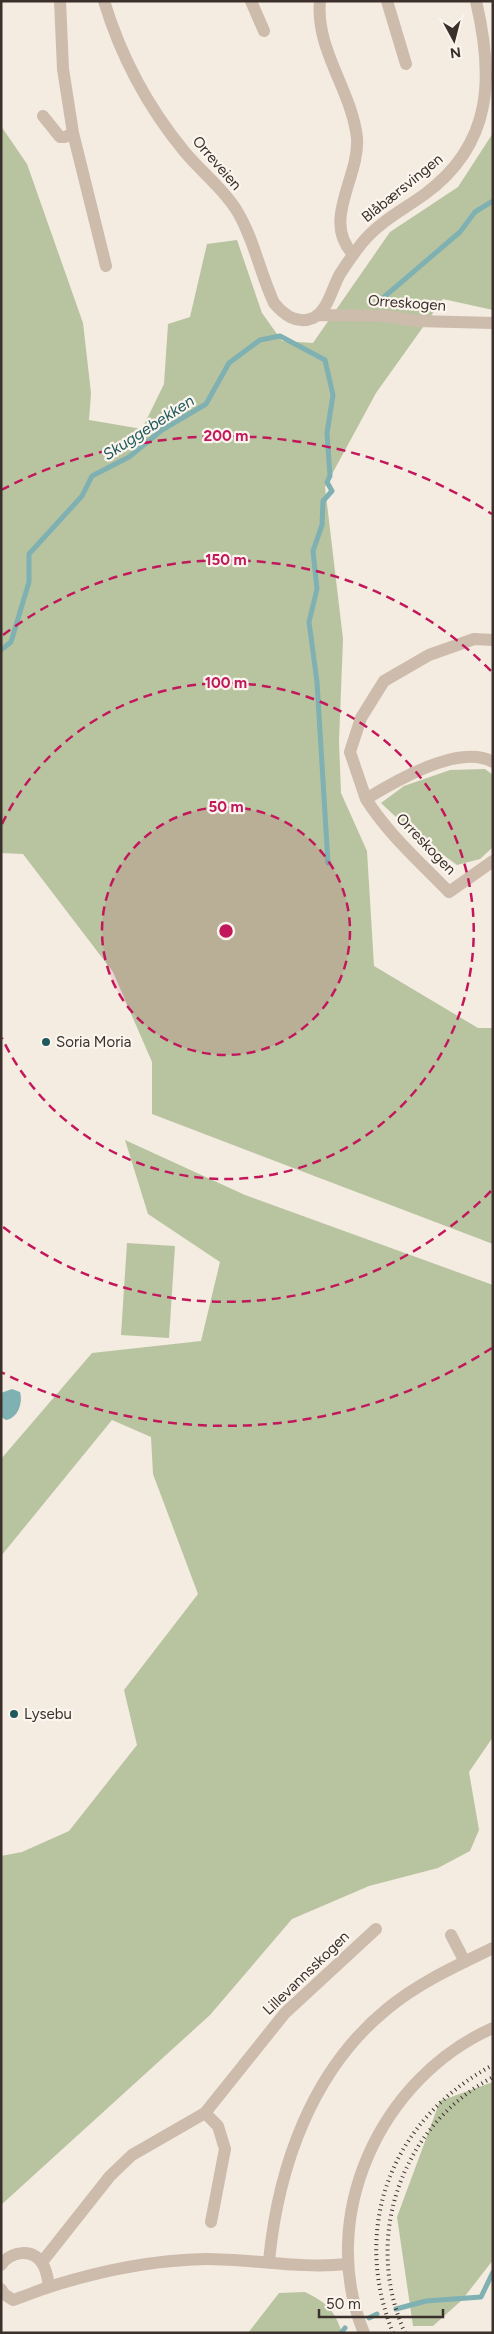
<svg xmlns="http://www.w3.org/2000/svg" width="494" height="2334" font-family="Figtree,sans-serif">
<rect width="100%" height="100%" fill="#f4ebe1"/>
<path fill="#b8c4a0" d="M 1,126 L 27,164 L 83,323 L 91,393 L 89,420 L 142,429 L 164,384 L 168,324 L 190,317 L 207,244 L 237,240 L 262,313 L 282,341 L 313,343 L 390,232 L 458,187 L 493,133 L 493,310 L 443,299 L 376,393 L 325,487 L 343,639 L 339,741 L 341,793 L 367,851 L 374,966 L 478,1028 L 493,1028 L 493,1244 L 152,1114 L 152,1062 L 113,972 L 23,854 L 1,853 Z
M 485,769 L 493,775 L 493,847 L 480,859 L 457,865 L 412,832 L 381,803 L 404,786 L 450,770 Z
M 125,1140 L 245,1195 L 493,1285 L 493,1737 L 469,1772 L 479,1830 L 470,1851 L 438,1868 L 369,1886 L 292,1919 L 210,2015 L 1,2205 L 1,1856 L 22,1852 L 69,1831 L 137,1745 L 124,1690 L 198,1594 L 153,1474 L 151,1437 L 112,1420 L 1,1556 L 1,1459 L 92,1353 L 201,1341 L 220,1262 L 148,1214 Z
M 127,1243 L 175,1246 L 169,1338 L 121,1335 Z
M 493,2082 L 493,2260 L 462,2300 L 433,2326 L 413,2326 L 397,2217 L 440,2101 Z
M 305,2292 C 327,2303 334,2309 342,2333 L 248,2333 L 279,2293 Z"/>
<path fill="#7fb0b2" d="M 12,1389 L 20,1392 C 23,1403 18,1418 6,1420 L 1,1417 L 1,1393 Z"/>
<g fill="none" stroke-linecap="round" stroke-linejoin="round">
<path stroke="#7fb0b2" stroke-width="5" d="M 384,297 L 460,232 L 475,212 L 493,201
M 1,650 L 11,642 L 29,582 L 29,554 L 82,496 L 92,476 L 129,457 L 162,430 L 206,404 L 229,363 L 260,340 L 280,336 L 325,360 L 333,395 L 327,433 L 330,476 L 327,482 L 332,491 L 323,501 L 322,525 L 313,551 L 317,589 L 309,622 L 317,682 L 328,863
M 396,2309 L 426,2301 L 481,2297 L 493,2272
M 369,2318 L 377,2314
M 341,2333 L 345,2328"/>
<path stroke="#cdbbac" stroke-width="12" d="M 104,1 C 121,57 147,106 184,151 C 201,172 223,188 237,211 C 254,239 260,273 274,303 C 283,314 297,325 313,318 C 328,311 332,288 340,274 C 347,263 354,253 362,243 C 379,222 403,210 425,194 C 493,144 494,77 476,1
M 251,1 L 264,31
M 320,1 C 315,49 352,91 357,138 C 360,177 321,221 353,254
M 387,1 L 406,64
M 43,116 L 60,137 L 65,137 L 73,133 L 63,69 L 60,1
M 73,133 L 106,266
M 319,315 L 386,316 L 417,321 L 493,323
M 493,762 C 460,743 395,781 366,799 C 388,834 420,862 449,892 L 493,861
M 366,799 L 350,752 L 361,718 L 384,681 L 429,655 L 474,639 L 493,640
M 451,1935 L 465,1962
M 205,2113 L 218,2126 L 225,2149 L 211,2222
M 269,2261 C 278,2167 312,2070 387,2009 C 418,1983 456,1966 493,1948
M 42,2262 L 110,2176 L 132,2155 L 205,2113 L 285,2013 L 376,1929
M 1,2265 C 11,2251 32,2248 42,2263 C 47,2270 48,2279 49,2287
M 1,2289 L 4,2294 L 13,2300 C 25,2296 37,2291 49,2287 C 99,2271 154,2260 206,2259 C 253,2259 301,2269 347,2264
M 364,2333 C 316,2217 380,2078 493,2028"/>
<path stroke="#3b302b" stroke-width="4" stroke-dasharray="1 4" stroke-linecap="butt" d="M 393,2333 C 350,2226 392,2119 493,2065
M 405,2333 C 362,2238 401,2126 493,2077"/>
</g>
<circle cx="226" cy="931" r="124" fill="#c2185b" fill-opacity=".12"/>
<g fill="none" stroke="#c2185b" stroke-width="2.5" stroke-dasharray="9 6">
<circle cx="226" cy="931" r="124"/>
<path d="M2 824A248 248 0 1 1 2 1038"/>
<path d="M491 1191A371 371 0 0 1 3 1227M3 635A371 371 0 0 1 491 671"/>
<path d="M492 1348A495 495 0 0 1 1 1372M1 490A495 495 0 0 1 492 514"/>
</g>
<g fill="#1f5a5e" stroke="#fbf5ee" stroke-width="2">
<circle cx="46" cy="1042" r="5"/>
<circle cx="14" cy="1714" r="5"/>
</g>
<g text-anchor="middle" stroke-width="4.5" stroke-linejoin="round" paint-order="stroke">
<g font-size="15" fill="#3b302b" stroke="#fbf5ee">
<text transform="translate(217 163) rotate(49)" y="5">Orreveien</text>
<text transform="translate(402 188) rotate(-39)" y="5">Blåbærsvingen</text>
<text transform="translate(407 303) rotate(4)" y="5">Orreskogen</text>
<text transform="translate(426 844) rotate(46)" y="5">Orreskogen</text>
<text transform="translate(306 1973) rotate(-44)" y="5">Lillevannsskogen</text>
</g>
<g font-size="15" fill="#3b302b" stroke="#fbf5ee" text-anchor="start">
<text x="56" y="1047">Soria Moria</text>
<text x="24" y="1719">Lysebu</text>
</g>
<g font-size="16" font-style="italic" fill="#1f5a5e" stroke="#fbf5ee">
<text transform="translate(148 427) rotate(-33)" y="6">Skuggebekken</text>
</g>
</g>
<circle cx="226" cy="931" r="8" fill="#c2185b" stroke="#fbf5ee" stroke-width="2.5"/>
<g font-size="15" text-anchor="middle" font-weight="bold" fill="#c2185b" stroke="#fbf5ee" stroke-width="4.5" stroke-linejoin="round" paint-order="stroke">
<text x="226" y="441">200 m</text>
<text x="226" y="565">150 m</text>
<text x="226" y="688">100 m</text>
<text x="226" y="812">50 m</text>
</g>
<rect width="494" height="2334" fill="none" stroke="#3b302b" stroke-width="5"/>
<g transform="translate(454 40) rotate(173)" stroke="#fbf5ee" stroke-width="4" paint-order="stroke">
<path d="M0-4L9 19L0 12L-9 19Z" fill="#3b302b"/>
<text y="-8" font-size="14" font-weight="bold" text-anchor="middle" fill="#3b302b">N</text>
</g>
<path d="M319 2309v8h124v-8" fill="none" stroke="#3b302b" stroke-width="2.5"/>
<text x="326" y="2309" font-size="15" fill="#3b302b" stroke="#fbf5ee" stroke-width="4" paint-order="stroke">50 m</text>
</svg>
